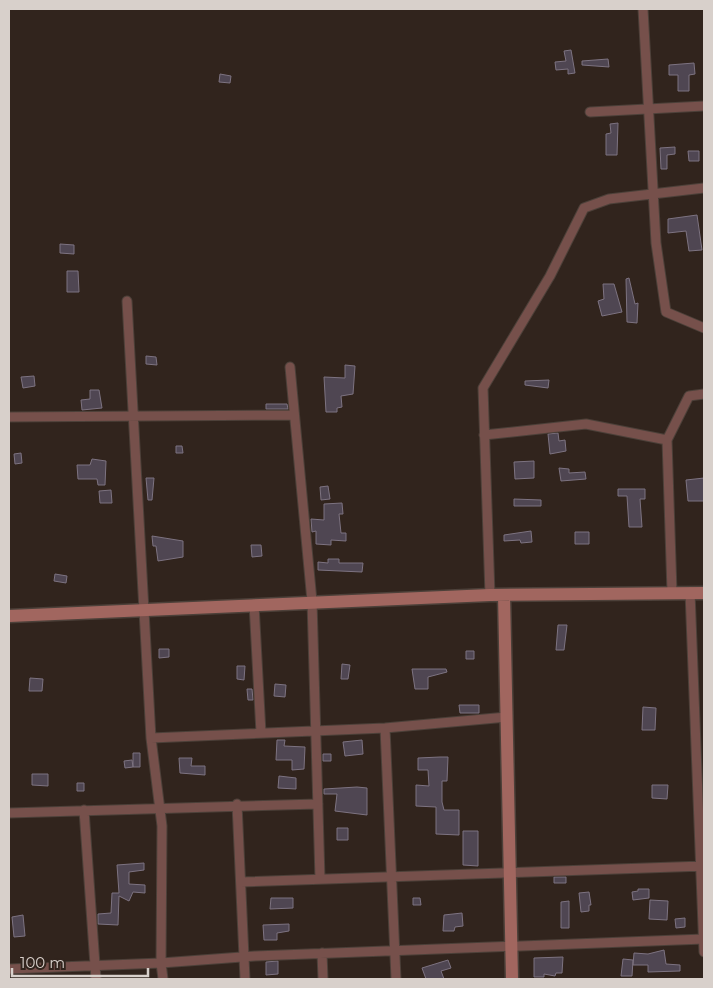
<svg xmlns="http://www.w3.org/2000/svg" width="713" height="988" font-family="Montserrat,sans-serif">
<rect width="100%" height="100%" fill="#31241d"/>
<path fill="#4f4652" stroke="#7d7381" d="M 571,50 L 575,73 L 568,74 L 568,69 L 556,70 L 555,62 L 566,61 L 564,51 Z
M 608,59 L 609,67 L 582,65 L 582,61 Z
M 694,63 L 695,74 L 689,75 L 689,91 L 678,91 L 678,75 L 669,75 L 669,65 Z
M 220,74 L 231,76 L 230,83 L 219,82 Z
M 618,123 L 617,155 L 606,155 L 606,134 L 611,133 L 610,124 Z
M 675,147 L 675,154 L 667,155 L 667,169 L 661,169 L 660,148 Z
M 688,151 L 699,151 L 699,161 L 689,161 Z
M 697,215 L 702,250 L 689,251 L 686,231 L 668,233 L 668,219 Z
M 60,244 L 74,245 L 74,254 L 60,253 Z
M 67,271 L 78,271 L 79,292 L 67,292 Z
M 629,278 L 635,304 L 638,303 L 637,323 L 627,322 L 626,279 Z
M 603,284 L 614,284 L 622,312 L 602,316 L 598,301 L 604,299 Z
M 146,356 L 156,357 L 157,365 L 146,364 Z
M 345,365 L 355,366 L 353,394 L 341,396 L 342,407 L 337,408 L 337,412 L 326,412 L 324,377 L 345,378 Z
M 34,376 L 35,386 L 23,388 L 21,377 Z
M 549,380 L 548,388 L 525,385 L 525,381 Z
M 90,390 L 99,390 L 102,408 L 82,410 L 81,400 L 90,399 Z
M 266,404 L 287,404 L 288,409 L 266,409 Z
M 558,433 L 559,441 L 565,440 L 566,451 L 550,454 L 548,434 Z
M 176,446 L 182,446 L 183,453 L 176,453 Z
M 21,453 L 22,463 L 15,464 L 14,454 Z
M 92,459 L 106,461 L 105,485 L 98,485 L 97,479 L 78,479 L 77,465 L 90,465 Z
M 534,461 L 534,478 L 515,479 L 514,462 Z
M 559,468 L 569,469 L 569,473 L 585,472 L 586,479 L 561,481 Z
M 146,478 L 154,478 L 152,500 L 148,500 Z
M 704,478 L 704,501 L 688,501 L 686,480 Z
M 328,486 L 330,499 L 321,500 L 320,487 Z
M 618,489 L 645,489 L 645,499 L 640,499 L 642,527 L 629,527 L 627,496 L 618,496 Z
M 111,490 L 112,503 L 100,503 L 99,491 Z
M 514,499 L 541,500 L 541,506 L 514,506 Z
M 342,503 L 343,514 L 339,514 L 341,533 L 346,533 L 346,541 L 331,540 L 331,545 L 316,544 L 316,531 L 312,532 L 311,519 L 324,520 L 324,504 Z
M 531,531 L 532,542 L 521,543 L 520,540 L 504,541 L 504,535 Z
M 575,532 L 589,532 L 589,544 L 575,544 Z
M 152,536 L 183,541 L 183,557 L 158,561 L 156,546 L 153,546 Z
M 251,545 L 261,545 L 262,556 L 252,557 Z
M 328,559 L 339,559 L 339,563 L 363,563 L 362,572 L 318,570 L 318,562 L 328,563 Z
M 55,574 L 67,576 L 66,583 L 54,581 Z
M 558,625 L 567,625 L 564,650 L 556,650 Z
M 159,649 L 169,649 L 169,657 L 159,658 Z
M 466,651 L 474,651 L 474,659 L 466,659 Z
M 342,664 L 350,665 L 348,679 L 341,679 Z
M 237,666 L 245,666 L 244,680 L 237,679 Z
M 412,669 L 446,669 L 447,672 L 428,677 L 428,689 L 415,689 Z
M 30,678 L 43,679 L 42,691 L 29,691 Z
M 275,684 L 286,685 L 285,697 L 274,696 Z
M 247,689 L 252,689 L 253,700 L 248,700 Z
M 459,705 L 479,705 L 479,713 L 460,713 Z
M 643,707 L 656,708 L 655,730 L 642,730 Z
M 277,740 L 285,740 L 284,746 L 305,747 L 304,769 L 292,770 L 292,760 L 276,760 Z
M 362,740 L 363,754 L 345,756 L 343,742 Z
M 133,753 L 140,753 L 140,767 L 133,767 Z
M 323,754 L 331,754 L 331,761 L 323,761 Z
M 440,757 L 448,757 L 447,781 L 442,781 L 442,802 L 444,810 L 459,810 L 459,835 L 436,834 L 436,807 L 416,806 L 416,785 L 429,786 L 428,770 L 418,770 L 418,758 Z
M 179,758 L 192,758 L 191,766 L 205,766 L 205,775 L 180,773 Z
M 132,760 L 133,767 L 125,768 L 124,761 Z
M 32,774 L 48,774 L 48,786 L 32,785 Z
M 279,776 L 296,778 L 296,789 L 278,788 Z
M 77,783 L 84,783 L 84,791 L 77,791 Z
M 652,785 L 668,785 L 667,799 L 652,798 Z
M 357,787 L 367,788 L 367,815 L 335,811 L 337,794 L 324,794 L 324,789 Z
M 337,828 L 348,828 L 348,840 L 337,840 Z
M 463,831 L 478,831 L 478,866 L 463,865 Z
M 144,863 L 144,870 L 129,872 L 129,884 L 145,885 L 145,893 L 133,892 L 129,901 L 119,896 L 118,925 L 98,924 L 98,914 L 111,913 L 112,893 L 119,893 L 117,865 Z
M 554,877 L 566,877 L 566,883 L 554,883 Z
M 638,889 L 649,889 L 649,898 L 633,900 L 632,892 L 638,891 Z
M 589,892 L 591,905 L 589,905 L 589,911 L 581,912 L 579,893 Z
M 271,898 L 293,898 L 293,908 L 270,909 Z
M 413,898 L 420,898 L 421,905 L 413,905 Z
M 650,900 L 668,901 L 667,920 L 649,919 Z
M 569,901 L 569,928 L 561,928 L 561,902 Z
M 462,913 L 463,926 L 455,927 L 454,931 L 443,931 L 444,915 Z
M 23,915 L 25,936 L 14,937 L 12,917 Z
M 685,918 L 685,927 L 676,928 L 675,919 Z
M 289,924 L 289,931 L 277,933 L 277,940 L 264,940 L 263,925 Z
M 664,950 L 666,964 L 680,965 L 680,971 L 648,972 L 648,965 L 633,965 L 634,953 L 648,954 Z
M 563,957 L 562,973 L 556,973 L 555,976 L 544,974 L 544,977 L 534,977 L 534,958 Z
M 623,959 L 633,960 L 632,976 L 621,976 Z
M 448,960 L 451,968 L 441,971 L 444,979 L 426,979 L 422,968 Z
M 278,961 L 278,974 L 266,975 L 266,962 Z"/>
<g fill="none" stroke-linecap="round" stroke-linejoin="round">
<defs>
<path id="street" d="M 643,9 L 656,243 L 666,312 L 704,328
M 590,112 L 704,106
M 127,301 L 151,738 L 162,826 L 161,963 L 163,979
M 290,367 L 312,601 L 320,879
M 9,417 L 294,415
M 484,435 L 586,424 L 667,440
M 672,592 L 667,440 L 689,396 L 704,394
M 690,592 L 704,952
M 490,595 L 483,388 L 550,276 L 584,208 L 609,199 L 704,188
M 254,604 L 261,733
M 385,728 L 396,979
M 151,738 L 385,728 L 507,717
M 237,804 L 245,979
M 84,810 L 96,979
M 9,813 L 318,804
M 241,882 L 704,866
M 322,953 L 323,979
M 9,969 L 161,963 L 255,956 L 704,939"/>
<path id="secondary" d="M 504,595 L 512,979
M 9,616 L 490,595 L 704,593"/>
</defs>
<use href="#street" stroke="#4c4039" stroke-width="11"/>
<use href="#secondary" stroke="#4c4039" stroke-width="15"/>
<use href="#street" stroke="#76504b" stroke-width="9"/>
<use href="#secondary" stroke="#a1665f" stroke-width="12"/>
</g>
<rect width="713" height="988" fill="none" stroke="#d8d0cb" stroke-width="20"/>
<path d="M12 968v8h136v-8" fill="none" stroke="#d8d0cb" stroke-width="2.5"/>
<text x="20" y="968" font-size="15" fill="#d8d0cb" stroke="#31241d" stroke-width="4" paint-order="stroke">100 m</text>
</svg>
